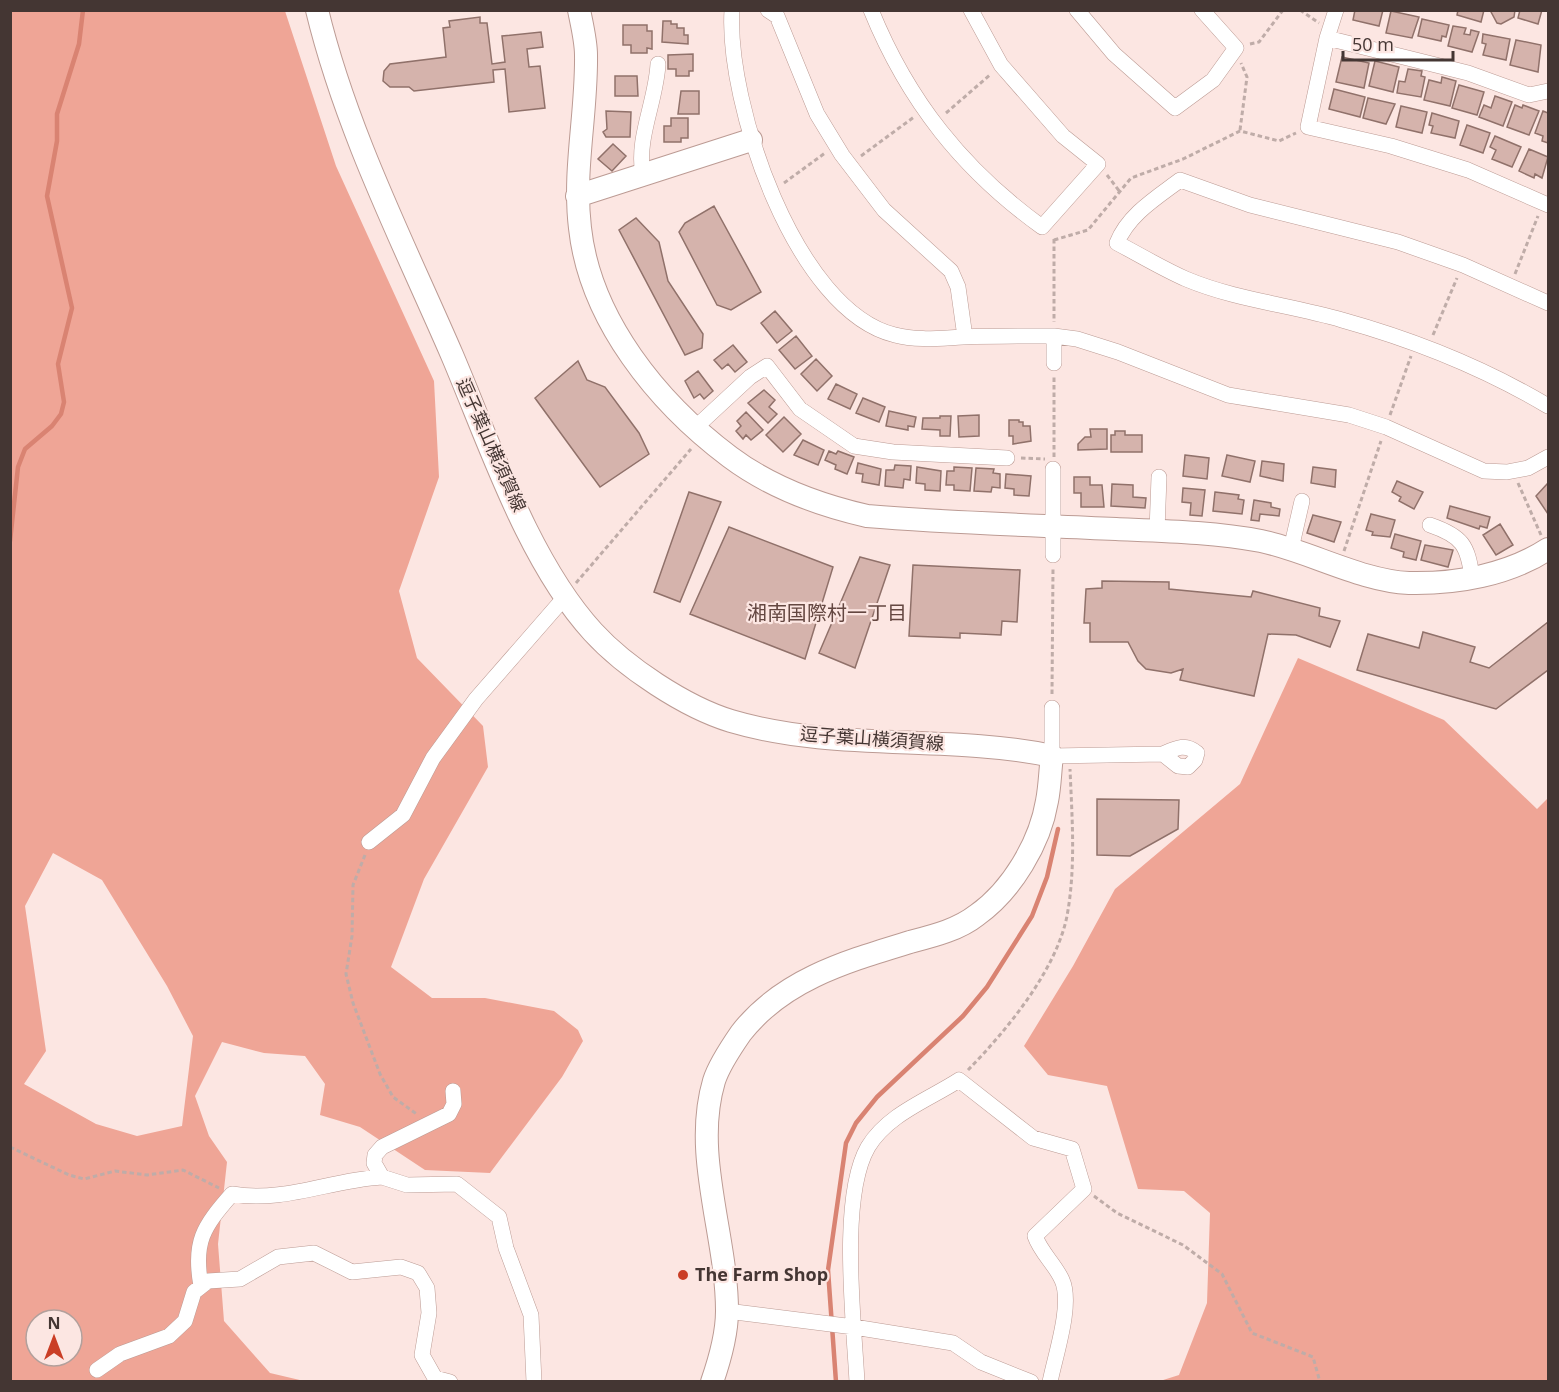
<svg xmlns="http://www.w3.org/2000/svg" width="1559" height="1392" font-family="'Open Sans','Noto Sans JP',sans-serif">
<rect width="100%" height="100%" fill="#fce6e2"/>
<path fill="#efa596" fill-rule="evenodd" d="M 10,11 L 285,11 L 336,166 L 434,381 L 439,477 L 399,591 L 417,658 L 483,726 L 488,767 L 424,879 L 391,967 L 432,998 L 485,998 L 554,1011 L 578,1030 L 583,1041 L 562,1077 L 490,1173 L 425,1170 L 360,1127 L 320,1115 L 325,1084 L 305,1056 L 264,1053 L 222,1042 L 195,1096 L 209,1136 L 227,1162 L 218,1244 L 224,1321 L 270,1373 L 304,1381 L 11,1381 ZM 53,853 L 102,880 L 167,986 L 193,1036 L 182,1126 L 137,1136 L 96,1124 L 24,1084 L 46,1051 L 25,906 ZM 36,1320 L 72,1320 L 72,1356 L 36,1356 Z
M 1298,658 L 1444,720 L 1537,809 L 1548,798 L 1548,1381 L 1160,1381 L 1179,1375 L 1207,1303 L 1210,1213 L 1184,1191 L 1138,1189 L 1107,1086 L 1048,1075 L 1024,1046 L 1073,966 L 1115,889 L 1240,784 Z"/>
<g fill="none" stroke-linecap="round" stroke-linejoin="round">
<path stroke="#d98372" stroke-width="4.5" d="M 10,541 L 18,467 L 25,449 L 52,426 L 61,414 L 64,402 L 58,364 L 72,308 L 47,196 L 57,141 L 57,114 L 79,44 L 83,10
M 836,1382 L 828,1270 L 846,1143 L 856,1123 L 877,1097 L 963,1016 L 987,987 L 1032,916 L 1047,877 L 1058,829"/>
</g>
<path fill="#d5b3ac" stroke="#90716a" stroke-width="1.5" d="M 1355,10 L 1383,10 L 1379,26 L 1353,20 Z
M 1458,10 L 1484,10 L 1481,22 L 1457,15 Z
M 1490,10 L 1515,10 L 1514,17 L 1501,24 L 1497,23 Z
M 1520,10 L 1542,10 L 1538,24 L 1518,18 Z
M 1391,11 L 1419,17 L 1412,38 L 1386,33 Z
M 480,17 L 480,23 L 487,23 L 492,64 L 505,62 L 502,36 L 541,32 L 543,47 L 527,49 L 529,67 L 540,66 L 545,108 L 509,112 L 505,69 L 493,70 L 494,82 L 414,91 L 409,87 L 390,87 L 383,81 L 384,71 L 390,64 L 446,57 L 443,28 L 450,27 L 449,21 Z
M 1422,19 L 1449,25 L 1446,37 L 1442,36 L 1441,41 L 1418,36 Z
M 663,21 L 671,21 L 671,24 L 677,24 L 677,28 L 684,28 L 684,35 L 688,35 L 688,44 L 662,42 Z
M 623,25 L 647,25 L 647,31 L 652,31 L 652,49 L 647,48 L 647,53 L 631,53 L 631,45 L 623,45 Z
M 1453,26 L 1466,28 L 1464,34 L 1470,35 L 1471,30 L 1479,32 L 1472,52 L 1448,46 Z
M 1483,34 L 1510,39 L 1506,60 L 1483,55 L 1486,44 L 1482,43 Z
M 1516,40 L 1541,45 L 1538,72 L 1510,65 Z
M 693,54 L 693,71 L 689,71 L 689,76 L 676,76 L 676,69 L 668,69 L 668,55 Z
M 1342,57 L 1369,63 L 1364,88 L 1336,82 Z
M 1375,61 L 1399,67 L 1393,92 L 1369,86 Z
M 1408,69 L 1422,71 L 1421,76 L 1425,77 L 1421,97 L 1397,93 L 1399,81 L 1405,82 Z
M 615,76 L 637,76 L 638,96 L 615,96 Z
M 1442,77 L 1456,81 L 1450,106 L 1424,100 L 1429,80 L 1441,83 Z
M 1459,85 L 1484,92 L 1477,115 L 1452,108 Z
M 1334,89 L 1365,97 L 1360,117 L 1329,109 Z
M 681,91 L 699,91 L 699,114 L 678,114 Z
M 1495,96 L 1512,102 L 1503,126 L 1479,117 L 1484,105 L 1491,108 Z
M 1368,98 L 1395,104 L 1386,124 L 1363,118 Z
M 1515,105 L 1522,108 L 1523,105 L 1539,111 L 1529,135 L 1507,127 Z
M 1401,106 L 1427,112 L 1422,133 L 1396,127 Z
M 606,111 L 631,112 L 630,137 L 606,137 L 603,132 L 607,129 Z
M 1543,111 L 1548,113 L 1548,143 L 1542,141 L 1543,136 L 1535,133 Z
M 1432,113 L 1459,121 L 1455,138 L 1431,133 L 1433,126 L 1429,125 Z
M 671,118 L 688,118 L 688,138 L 681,138 L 681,142 L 664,142 L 664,126 L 671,126 Z
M 1467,125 L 1490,133 L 1483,153 L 1460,145 Z
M 1495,136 L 1521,147 L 1512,167 L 1492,159 L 1496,150 L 1490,147 Z
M 613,144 L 626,156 L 612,171 L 598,159 Z
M 1529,149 L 1548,157 L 1542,178 L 1535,174 L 1534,178 L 1519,171 Z
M 714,206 L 761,292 L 731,310 L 717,305 L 679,232 L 685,223 Z
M 636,218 L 659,242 L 668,281 L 703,334 L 702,348 L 685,355 L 619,230 Z
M 775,311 L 792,331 L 777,343 L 761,323 Z
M 796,336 L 812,356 L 795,369 L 779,350 Z
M 733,345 L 747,362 L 735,372 L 728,364 L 722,369 L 714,360 Z
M 816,359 L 832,376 L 817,391 L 801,374 Z
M 578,361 L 587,380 L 605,387 L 639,433 L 649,454 L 600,487 L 535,398 Z
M 698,371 L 713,391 L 704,399 L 700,394 L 694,398 L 685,381 Z
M 836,384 L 857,394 L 850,409 L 828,399 Z
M 764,390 L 775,400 L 769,407 L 777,414 L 768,423 L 748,403 Z
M 863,398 L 885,407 L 879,422 L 856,413 Z
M 889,411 L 916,417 L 914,427 L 908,426 L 908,430 L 886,426 Z
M 746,412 L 763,430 L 751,440 L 746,435 L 743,439 L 736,431 L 741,426 L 737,421 Z
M 979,415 L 979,436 L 959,437 L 958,416 Z
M 940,416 L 951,416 L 950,436 L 940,436 L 940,430 L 922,429 L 923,418 L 940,418 Z
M 784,417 L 801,434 L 783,452 L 766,435 Z
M 1009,420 L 1019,420 L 1019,422 L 1023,422 L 1023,426 L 1030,426 L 1031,441 L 1013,444 L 1013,436 L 1009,436 Z
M 1090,429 L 1107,429 L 1107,449 L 1078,450 L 1078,444 L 1085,437 L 1091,437 Z
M 1115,431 L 1125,431 L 1125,435 L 1142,435 L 1142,452 L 1111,452 L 1111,435 L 1115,435 Z
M 803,440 L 824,450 L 818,465 L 794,455 Z
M 829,451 L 836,454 L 838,451 L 854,457 L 847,474 L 835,469 L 836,465 L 825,460 Z
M 1185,455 L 1209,458 L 1207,479 L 1183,476 Z
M 1227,455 L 1255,461 L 1250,482 L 1222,476 Z
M 1262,461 L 1284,464 L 1283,481 L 1260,476 Z
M 858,463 L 881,469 L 879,485 L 862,482 L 863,474 L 856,473 Z
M 895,465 L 911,466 L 910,480 L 904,479 L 903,488 L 885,486 L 886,470 L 894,470 Z
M 917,467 L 941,471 L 940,491 L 925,490 L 925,484 L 916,483 Z
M 954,467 L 972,468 L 970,491 L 954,490 L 954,485 L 946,485 L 947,471 L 954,471 Z
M 1313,467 L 1336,470 L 1335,487 L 1311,483 Z
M 976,468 L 994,469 L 993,473 L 1000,474 L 1000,488 L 992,487 L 991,492 L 974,491 Z
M 1006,474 L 1031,476 L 1029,496 L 1014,495 L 1014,489 L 1005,488 Z
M 1074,477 L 1090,477 L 1090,485 L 1102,485 L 1104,507 L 1081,507 L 1081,493 L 1074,493 Z
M 1397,481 L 1423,492 L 1414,509 L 1399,501 L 1401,497 L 1392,492 Z
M 1548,483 L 1548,514 L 1536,496 Z
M 1112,484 L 1133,485 L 1133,497 L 1146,498 L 1145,508 L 1111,506 Z
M 1183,488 L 1205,490 L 1202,516 L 1190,515 L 1191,503 L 1182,502 Z
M 689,492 L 721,502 L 680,602 L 654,592 Z
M 1215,492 L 1239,495 L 1238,499 L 1244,500 L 1242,514 L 1213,511 Z
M 1254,500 L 1271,503 L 1271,507 L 1280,509 L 1279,516 L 1260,514 L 1259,521 L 1251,520 Z
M 1450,506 L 1490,517 L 1487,528 L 1480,526 L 1479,529 L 1447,518 Z
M 1371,514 L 1395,520 L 1390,537 L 1372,535 L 1373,532 L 1366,530 Z
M 1313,515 L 1341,522 L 1334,542 L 1307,533 Z
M 1500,524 L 1513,545 L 1496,555 L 1483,535 Z
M 729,527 L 833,567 L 805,659 L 690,614 Z
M 1395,534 L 1421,541 L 1416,560 L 1403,557 L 1404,552 L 1391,548 Z
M 1425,545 L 1453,550 L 1448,567 L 1421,560 Z
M 860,557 L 890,565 L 855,668 L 819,653 Z
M 913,565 L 1020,570 L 1017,622 L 1002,621 L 1001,635 L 960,633 L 960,638 L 909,636 Z
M 1102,581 L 1169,582 L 1169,589 L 1251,597 L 1253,591 L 1320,608 L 1319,616 L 1340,621 L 1330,647 L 1296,635 L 1268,634 L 1254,696 L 1180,680 L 1183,669 L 1171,673 L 1146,669 L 1138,661 L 1128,642 L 1090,642 L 1090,623 L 1084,623 L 1086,589 L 1102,588 Z
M 1548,622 L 1548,670 L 1496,709 L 1357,670 L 1368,634 L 1419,648 L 1423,632 L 1475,647 L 1470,662 L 1489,668 Z
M 1097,799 L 1179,800 L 1178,829 L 1130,856 L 1097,855 Z"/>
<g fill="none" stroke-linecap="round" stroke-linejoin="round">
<defs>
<path id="street" d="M 732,10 C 726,102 795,311 895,335 C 917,341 941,338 963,337 C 993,336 1024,336 1054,336 L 1077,339 L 1118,352 L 1228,395 L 1349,415 L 1386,427 L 1484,471 L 1507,472 L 1528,468 L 1548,457
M 768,10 L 777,16 L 817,114 L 842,155 L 884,210 L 951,271 L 958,287 L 965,337
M 871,10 C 908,101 963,170 1042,227 L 1098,164 L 1063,136 L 1001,65 L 971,10
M 1077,10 L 1114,54 L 1175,108 L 1213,80 L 1236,48 L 1202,10
M 1336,10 L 1327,38 L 1468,73 L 1529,95 L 1548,91
M 1327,38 L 1308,127 L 1391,146 L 1468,170 L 1548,205
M 643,175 C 636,138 656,102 658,64
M 1548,303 L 1463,265 L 1398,242 L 1250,205 L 1180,180 C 1156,198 1128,215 1117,243 C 1140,255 1163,269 1186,279 C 1236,300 1291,305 1342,320 C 1414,340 1484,368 1548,406
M 1054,363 L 1054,336
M 696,427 L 750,377 L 767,366 L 800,409 L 854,446 L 893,452 L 1007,458
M 1430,525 C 1462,536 1468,545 1472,578
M 1157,531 L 1159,477
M 1291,549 L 1302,501
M 1053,555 L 1053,469
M 1052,708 L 1052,756 L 1163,754 C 1176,748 1185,743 1197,753 L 1195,760 L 1188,767 L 1178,766 L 1163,754
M 369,842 L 403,815 L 433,758 L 476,699 L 565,597
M 453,1091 L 454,1104 L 449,1114 L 382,1147 L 375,1155 L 374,1163 L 382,1177 L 407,1185 L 457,1184 L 499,1217 L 506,1248 L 531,1315 L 534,1382
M 201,1286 C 193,1242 203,1227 232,1194 C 284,1203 330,1180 382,1177
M 727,1311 L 854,1327 L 953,1343 L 981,1362 L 1031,1382
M 97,1370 L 120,1354 L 169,1336 L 185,1321 L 194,1292 L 208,1281 L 240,1279 L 278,1257 L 314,1253 L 352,1272 L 401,1267 L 418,1273 L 427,1288 L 429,1313 L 422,1355 L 435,1378 L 450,1382
M 857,1382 C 854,1322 839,1197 868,1147 C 888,1114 928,1100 959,1080 L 1033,1138 L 1072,1149 L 1084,1189 L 1035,1236 C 1041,1253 1055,1264 1062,1280 C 1073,1304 1055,1356 1050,1382"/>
<path id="secondary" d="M 317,10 C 346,130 403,242 452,355 C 490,444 528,561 593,632 C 625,667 685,707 731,721 C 835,752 947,734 1052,756 C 1050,771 1050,786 1047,801 C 1040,843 1012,890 977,915 C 958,930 933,936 910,942 C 848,961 783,979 741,1033 C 732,1046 719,1065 714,1081 C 692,1155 727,1235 727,1311 C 727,1335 720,1359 712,1382
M 579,10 C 582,25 586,41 586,55 C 587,113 573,170 580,228 C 590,320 658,403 730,457 C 770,487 819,505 867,516 C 950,523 1033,525 1116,529 C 1164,531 1214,532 1261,541 C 1309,551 1361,581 1409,583 C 1457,584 1508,575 1548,549
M 577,196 L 751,140"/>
</defs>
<use href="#street" stroke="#bc9b94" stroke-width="16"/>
<use href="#secondary" stroke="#bc9b94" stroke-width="24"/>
<path stroke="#bfaca8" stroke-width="3" stroke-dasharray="4.5 3" stroke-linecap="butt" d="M 1300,10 L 1319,23
M 1250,44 L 1259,42 L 1283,10
M 946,113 L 991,74
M 1240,130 L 1247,77 L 1241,63
M 861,156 L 914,117
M 1107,175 L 1120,192
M 784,183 L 825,153
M 1054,239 L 1054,322
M 1054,240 L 1088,230 L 1131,178 L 1183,159 L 1240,131 L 1279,141 L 1296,133
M 1515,274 L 1538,216
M 1433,335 L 1457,278
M 1390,415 L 1411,356
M 1054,457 L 1054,377
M 1021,458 L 1045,459
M 1518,483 L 1541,535
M 1344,551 L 1381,441
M 576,583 L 691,449
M 1052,694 L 1053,569
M 365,855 L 353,885 L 352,936 L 346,974 L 353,1003 L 380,1074 L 393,1097 L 418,1115
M 968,1070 C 1006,1031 1056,971 1067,916 C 1076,867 1072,818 1070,769
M 10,1147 L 69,1175 L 84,1179 L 115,1171 L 147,1175 L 183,1170 L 219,1188
M 1094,1196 L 1117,1213 L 1183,1245 L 1222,1274 L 1252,1333 L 1313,1357 L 1320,1382"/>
<use href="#street" stroke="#fff" stroke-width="15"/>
<use href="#secondary" stroke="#fff" stroke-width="22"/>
</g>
<circle fill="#ca3e26" stroke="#fce6e2" stroke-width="2" cx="683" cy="1275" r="6"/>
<g text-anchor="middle" stroke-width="4.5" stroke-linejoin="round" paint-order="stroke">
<g font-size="18" fill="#443633" stroke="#fce6e2">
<text transform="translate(491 445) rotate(66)" y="6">逗子葉山横須賀線</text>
<text transform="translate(872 739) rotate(4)" y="6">逗子葉山横須賀線</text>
</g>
<g font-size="18" font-weight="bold" fill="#443633" stroke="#fce6e2" text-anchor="start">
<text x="695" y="1281">The Farm Shop</text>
</g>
<g font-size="20" fill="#644741" stroke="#fce6e2">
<text x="827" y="620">湘南国際村一丁目</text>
</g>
</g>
<rect width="1559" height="1392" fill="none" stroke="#443633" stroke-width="24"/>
<g transform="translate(54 1338)"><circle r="28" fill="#fce6e2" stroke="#b2a09c" stroke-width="1.5"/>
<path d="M0-4.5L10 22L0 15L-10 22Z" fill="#ca3e26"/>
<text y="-9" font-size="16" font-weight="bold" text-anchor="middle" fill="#443633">N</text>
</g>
<path d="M1343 51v9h110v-9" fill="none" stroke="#443633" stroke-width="3"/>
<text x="1352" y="51" font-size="18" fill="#443633" stroke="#fce6e2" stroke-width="4.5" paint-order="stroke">50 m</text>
</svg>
